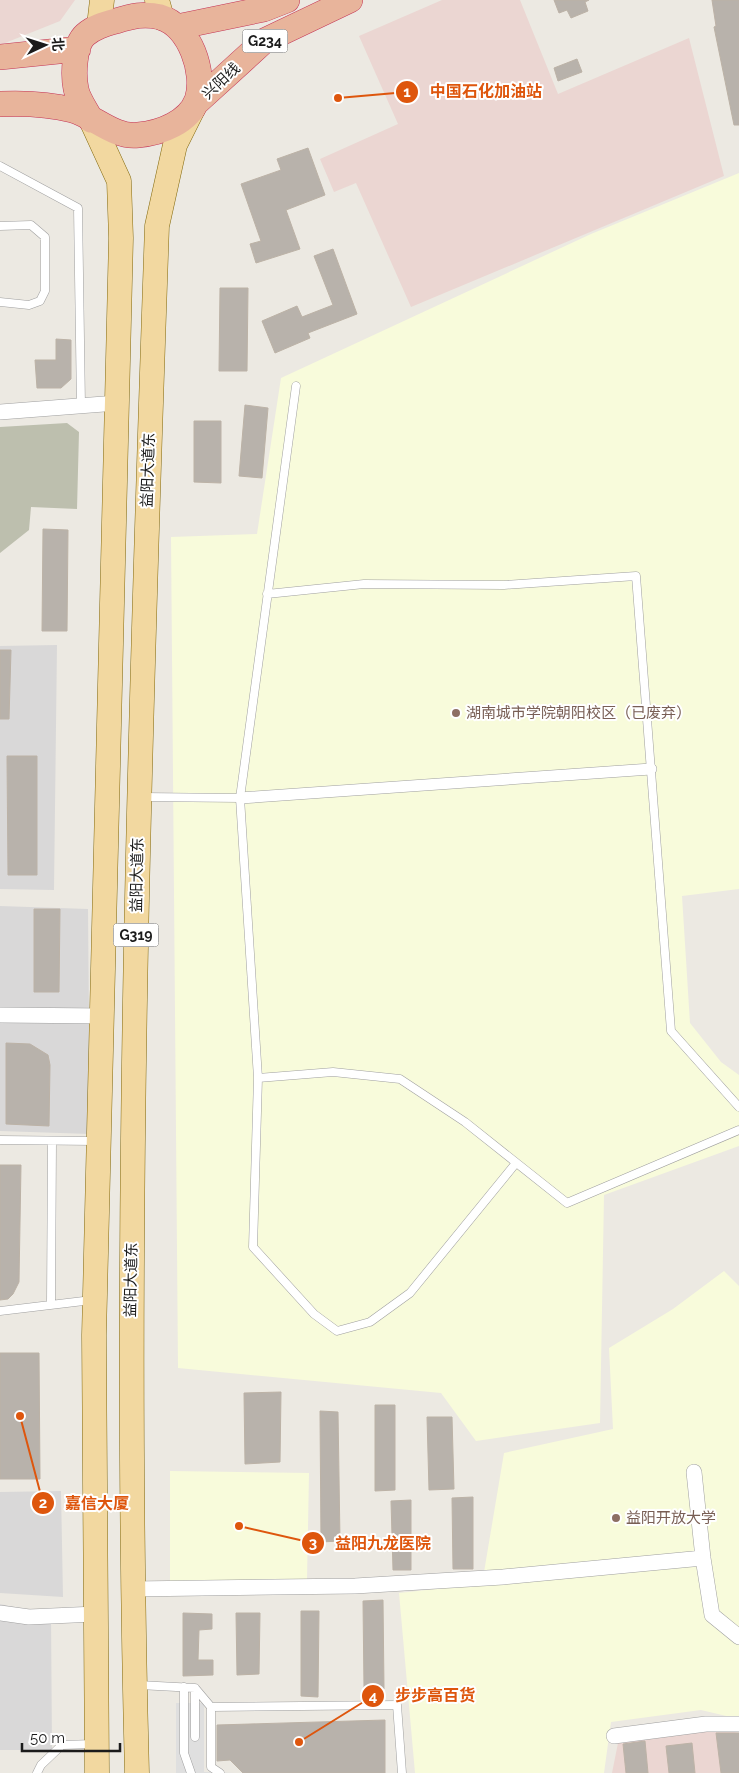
<svg xmlns="http://www.w3.org/2000/svg" width="739" height="1773" font-family="Raleway,'Noto Sans SC',sans-serif">
<rect width="100%" height="100%" fill="#ece9e2"/>
<path fill="#d9d8d8" d="M 57,645 L 54,890 L 0,889 L 0,646 Z
M 0,906 L 88,909 L 90,1134 L 0,1131 Z
M 61,1491 L 63,1597 L 0,1593 L 0,1492 Z
M 0,1604 L 51,1615 L 52,1750 L 0,1750 Z"/>
<path fill="#ebd6d2" d="M 0,0 L 75,0 L 60,21 L 0,45 Z
M 442,0 L 520,0 L 558,94 L 689,38 L 724,176 L 411,307 L 356,183 L 334,192 L 320,159 L 398,124 L 359,36 Z
M 720,1729 L 739,1733 L 739,1773 L 612,1773 L 618,1743 Z"/>
<path fill="#f8fbdb" d="M 739,173 L 739,889 L 682,896 L 690,1023 L 721,1062 L 739,1075 L 739,1146 L 604,1195 L 600,1423 L 476,1441 L 441,1393 L 178,1368 L 171,537 L 257,534 L 281,378 L 591,234 Z
M 724,1271 L 739,1286 L 739,1719 L 701,1710 L 611,1722 L 604,1773 L 415,1773 L 399,1593 L 482,1584 L 504,1453 L 613,1429 L 609,1348 L 673,1309 Z
M 170,1471 L 309,1473 L 307,1580 L 170,1586 Z"/>
<path fill="#bdbfae" d="M 67,423 L 79,432 L 77,509 L 31,507 L 29,530 L 0,553 L 0,427 Z"/>
<path fill="#dfdfdf" d="M 176,1703 L 204,1703 L 204,1772 L 235,1773 L 176,1773 Z"/>
<path fill="#b8b2ab" stroke="#bcb2a6" d="M 554,0 L 589,0 L 585,2 L 588,11 L 571,18 L 567,10 L 559,13 Z
M 712,0 L 739,0 L 739,125 L 734,125 L 714,27 L 716,26 Z
M 577,59 L 582,72 L 558,81 L 554,68 Z
M 308,148 L 325,195 L 286,210 L 300,249 L 256,263 L 250,244 L 261,241 L 241,184 L 281,170 L 277,159 Z
M 333,249 L 357,314 L 308,333 L 310,338 L 275,353 L 262,321 L 297,306 L 302,317 L 333,305 L 314,256 Z
M 220,288 L 248,288 L 247,371 L 219,371 Z
M 56,339 L 71,340 L 71,379 L 61,388 L 37,388 L 35,360 L 56,360 Z
M 245,405 L 268,408 L 262,478 L 239,476 Z
M 194,421 L 221,421 L 221,483 L 194,482 Z
M 43,529 L 68,530 L 67,631 L 42,631 Z
M 0,650 L 11,650 L 9,719 L 0,719 Z
M 7,756 L 37,756 L 37,875 L 8,875 Z
M 34,909 L 60,909 L 59,992 L 34,992 Z
M 6,1043 L 30,1044 L 48,1055 L 50,1065 L 49,1126 L 6,1124 Z
M 0,1165 L 21,1165 L 19,1282 L 13,1294 L 8,1299 L 0,1300 Z
M 0,1353 L 39,1353 L 40,1479 L 0,1479 Z
M 281,1392 L 280,1462 L 245,1464 L 244,1393 Z
M 375,1405 L 395,1405 L 395,1490 L 375,1491 Z
M 320,1411 L 338,1412 L 340,1541 L 321,1542 Z
M 427,1417 L 452,1417 L 454,1489 L 429,1490 Z
M 473,1497 L 473,1569 L 453,1569 L 452,1498 Z
M 411,1500 L 411,1570 L 393,1570 L 391,1501 Z
M 383,1600 L 384,1689 L 364,1688 L 363,1601 Z
M 301,1611 L 319,1611 L 318,1697 L 301,1696 Z
M 183,1613 L 212,1614 L 212,1629 L 199,1630 L 198,1660 L 213,1660 L 213,1675 L 183,1676 Z
M 236,1613 L 260,1613 L 259,1674 L 237,1675 Z
M 385,1720 L 385,1773 L 243,1773 L 230,1760 L 217,1761 L 217,1725 Z
M 716,1733 L 739,1733 L 739,1773 L 721,1773 Z
M 645,1741 L 648,1773 L 626,1773 L 623,1744 Z
M 692,1743 L 695,1773 L 669,1773 L 666,1746 Z"/>
<g fill="none" stroke-linecap="round" stroke-linejoin="round">
<defs>
<path id="service" d="M 0,166 L 78,208 L 81,406
M 0,226 L 31,225 L 45,237 L 45,291 L 40,301 L 29,305 L 0,302
M 267,594 L 364,584 L 504,585 L 636,576 L 671,1031 L 739,1107
M 142,797 L 240,798 L 258,1078 L 253,1247 L 314,1314 L 337,1331 L 370,1322 L 410,1293 L 516,1163
M 240,798 L 296,386
M 258,1078 L 333,1072 L 400,1079 L 465,1122 L 567,1203 L 739,1130
M 0,1140 L 95,1141
M 51,1304 L 52,1141
M 0,1311 L 92,1300
M 139,1685 L 195,1688 L 211,1707 L 397,1705 L 402,1773
M 184,1687 L 184,1753 L 191,1773
M 195,1688 L 195,1737
M 211,1707 L 211,1767 L 220,1773
M 37,1773 L 41,1765 L 62,1745 L 94,1744"/>
<path id="pedestrian" d="M 240,798 L 651,769"/>
<path id="minor" d="M 0,412 L 117,403
M 0,1015 L 103,1016
M 694,1472 L 703,1558 L 712,1615 L 739,1637
M 133,1589 L 355,1586 L 503,1577 L 703,1558
M 0,1613 L 29,1617 L 96,1614
M 614,1736 L 706,1724 L 739,1724"/>
<path id="primary" d="M 157,0 L 162,18
M 99,26 L 102,0
M 91,120 L 119,181 L 121,238 L 94,1335 L 97,1773
M 137,1773 C 123,1257 139,742 157,226 L 175,145 L 194,107"/>
<path id="trunk" d="M 177,27 L 264,9 L 287,0
M 0,57 L 78,49
M 0,104 C 23,103 49,104 72,110 C 94,116 114,138 138,135 C 161,133 189,122 197,100 C 206,73 190,26 160,17 C 144,13 132,16 116,21 C 105,24 94,27 85,35 C 74,45 73,75 76,89 C 78,100 87,111 91,120
M 195,104 L 264,41 L 350,0"/>
</defs>
<use href="#service" stroke="#9f9f9f" stroke-width="9"/>
<use href="#pedestrian" stroke="#9f9f9f" stroke-width="12"/>
<use href="#minor" stroke="#9f9f9f" stroke-width="16"/>
<use href="#primary" stroke="#846a0e" stroke-width="25"/>
<use href="#trunk" stroke="#c43456" stroke-width="26"/>
<use href="#service" stroke="#fff" stroke-width="8"/>
<use href="#pedestrian" stroke="#fff" stroke-width="11"/>
<use href="#minor" stroke="#fff" stroke-width="15"/>
<use href="#primary" stroke="#f2d8a0" stroke-width="24"/>
<use href="#trunk" stroke="#e8b49b" stroke-width="25"/>
</g>
<g fill="#8d6e63" stroke="#fff" stroke-width="2">
<circle cx="456" cy="713" r="5"/>
<circle cx="616" cy="1518" r="5"/>
</g>
<g text-anchor="middle" stroke-width="4" stroke-linejoin="round" paint-order="stroke">
<g fill="#fff" stroke="#5f5f5f" stroke-width="1">
<rect x="242.5" y="29.5" width="45" height="23" rx="4"/>
<rect x="113.5" y="923.5" width="45" height="23" rx="4"/>
</g>
<g font-size="14" font-weight="bold" fill="#1b1b1b">
<text x="265" y="46">G234</text>
<text x="136" y="940">G319</text>
</g>
<g font-size="15" fill="#1b1b1b" stroke="#fff">
<text transform="translate(221 81) rotate(-43)" y="5">兴阳线</text>
<text transform="translate(148 470) rotate(-88)" y="5">益阳大道东</text>
<text transform="translate(137 875) rotate(-89)" y="5">益阳大道东</text>
<text transform="translate(131 1280) rotate(-89)" y="5">益阳大道东</text>
</g>
<g font-size="15" fill="#785e54" stroke="#fff" text-anchor="start">
<text x="466" y="718">湖南城市学院朝阳校区（已废弃）</text>
<text x="626" y="1523">益阳开放大学</text>
</g>
</g>
<path fill="none" stroke="#de560d" stroke-width="2" d="M338 98L407 92M20 1416L43 1503M239 1526L313 1543M299 1742L373 1696"/>
<g fill="#de560d" stroke="#fff" stroke-width="2">
<circle cx="338" cy="98" r="5"/>
<circle cx="20" cy="1416" r="5"/>
<circle cx="239" cy="1526" r="5"/>
<circle cx="299" cy="1742" r="5"/>
<circle cx="407" cy="92" r="12"/>
<circle cx="43" cy="1503" r="12"/>
<circle cx="313" cy="1543" r="12"/>
<circle cx="373" cy="1696" r="12"/>
</g>
<g font-size="15" text-anchor="middle" font-weight="bold" fill="#fff">
<text x="407" y="97">1</text>
<text x="43" y="1508">2</text>
<text x="313" y="1548">3</text>
<text x="373" y="1701">4</text>
</g>
<g font-size="16" text-anchor="middle" font-weight="bold" fill="#de560d" stroke="#fff" stroke-width="4" stroke-linejoin="round" paint-order="stroke">
<text x="486" y="97">中国石化加油站</text>
<text x="97" y="1509">嘉信大厦</text>
<text x="383" y="1549">益阳九龙医院</text>
<text x="435" y="1701">步步高百货</text>
</g>
<g transform="translate(45 45) rotate(86)" stroke="#ffffff" stroke-width="4" paint-order="stroke">
<path d="M0-4L9 19L0 12L-9 19Z" fill="#1b1b1b"/>
<text y="-8" font-size="14" font-weight="bold" text-anchor="middle" fill="#1b1b1b">北</text>
</g>
<path d="M22 1743v8h98v-8" fill="none" stroke="#1b1b1b" stroke-width="2.5"/>
<text x="30" y="1743" font-size="15" fill="#1b1b1b" stroke="#ffffff" stroke-width="4" paint-order="stroke">50 m</text>
</svg>
